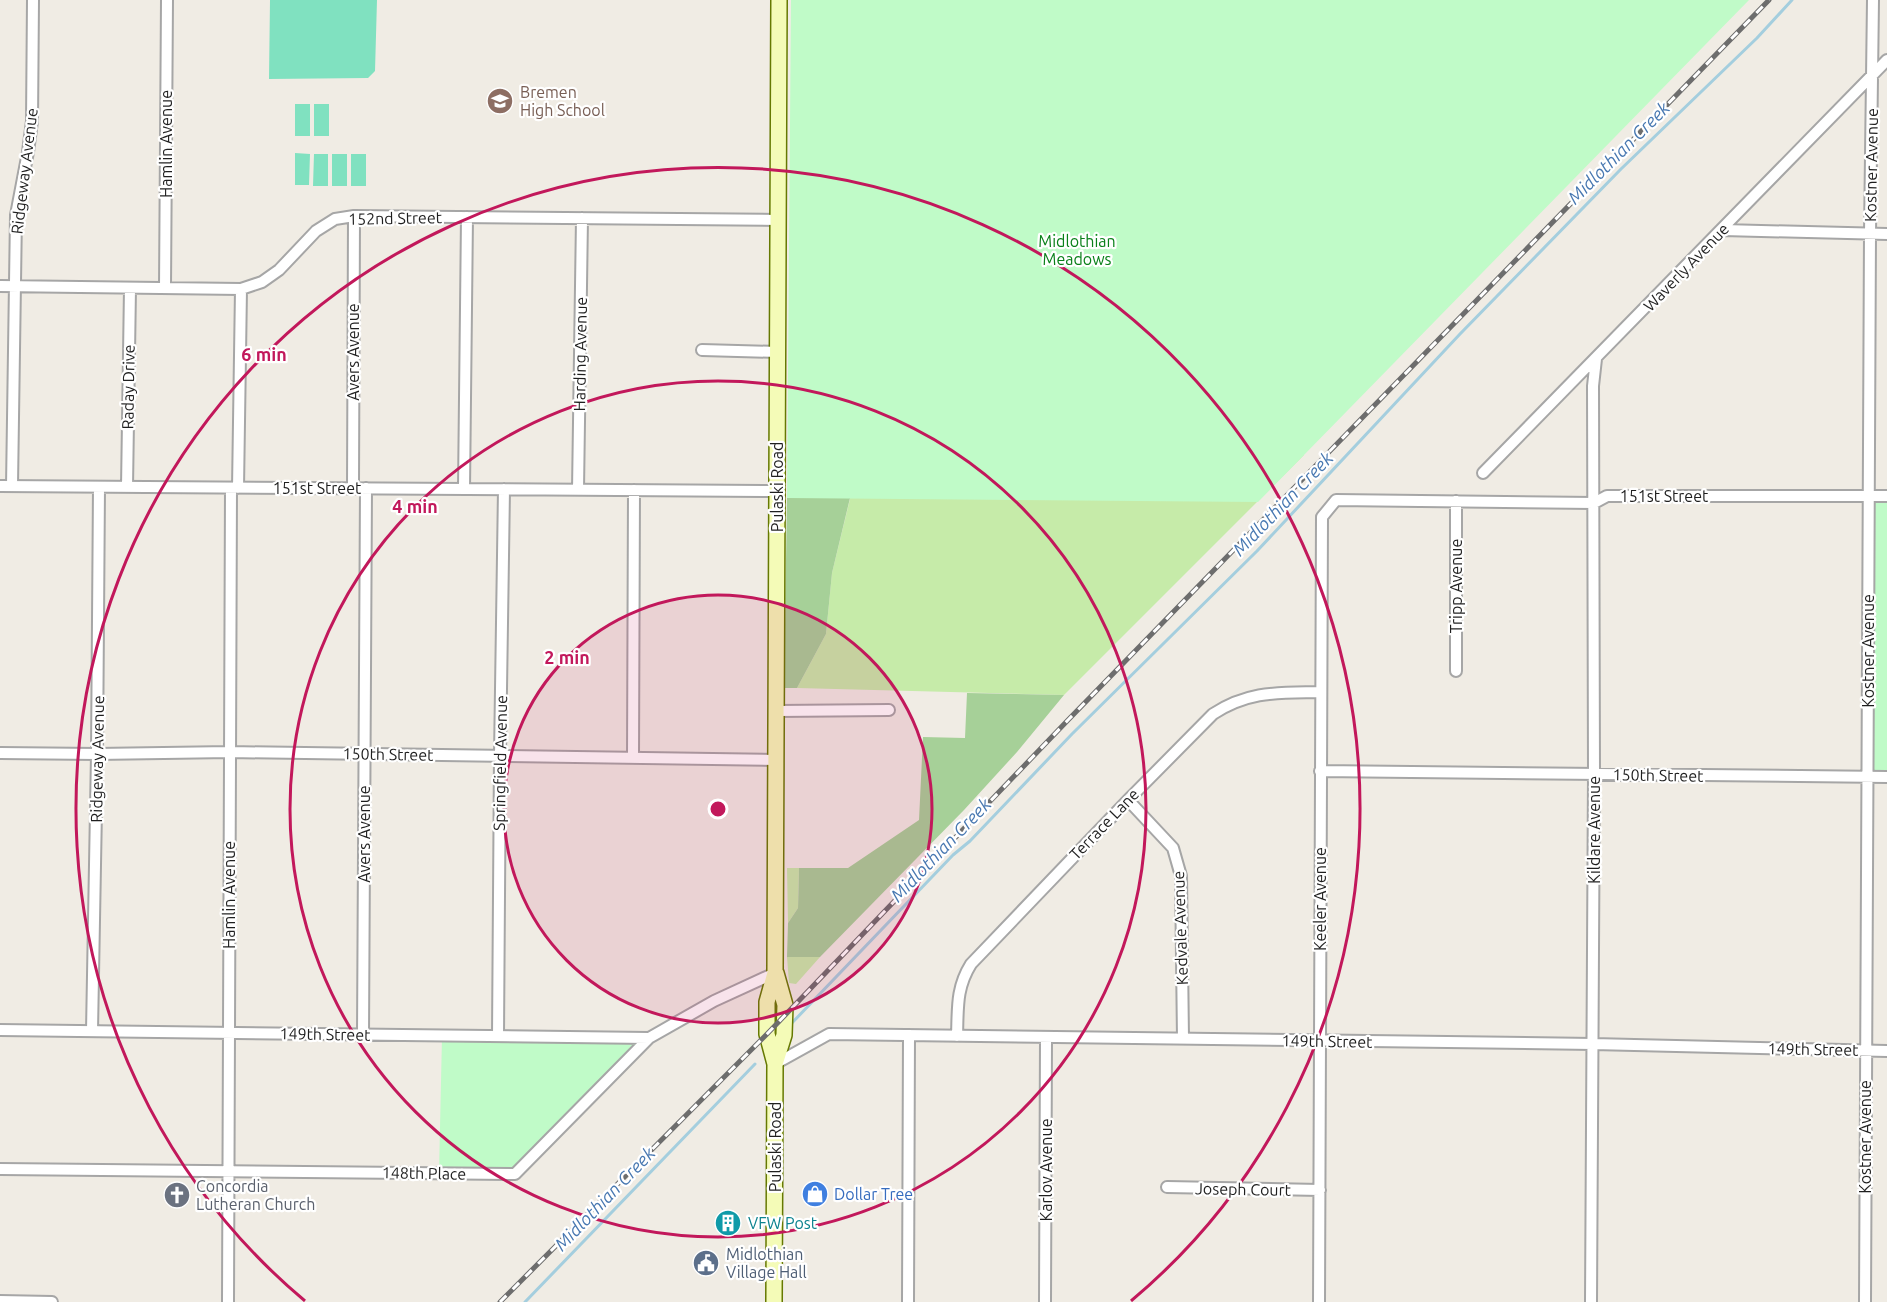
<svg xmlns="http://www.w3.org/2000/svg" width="1887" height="1302" font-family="Ubuntu,sans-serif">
<rect width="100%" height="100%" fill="#f0ece4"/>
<path fill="#c6eba9" d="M 1304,455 L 1064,695 L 797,688 L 826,634 L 832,573 L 850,499 L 787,498 Z
M 787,868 L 799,868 L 798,908 L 788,923 Z
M 787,957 L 820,957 L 796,984 L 789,983 Z"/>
<path fill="#a6d098" d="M 787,498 L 850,498 L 832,573 L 826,634 L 797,688 L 784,688 Z
M 967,693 L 1064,695 L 1017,752 L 964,810 L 820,957 L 787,957 L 788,923 L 798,908 L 799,868 L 848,868 L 919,820 L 923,737 L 965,738 Z"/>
<path fill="#c0fbc8" d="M 791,0 L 1749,0 L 1258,502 L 787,498 Z
M 1868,496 L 1887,496 L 1887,777 L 1867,777 Z
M 442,1036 L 649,1038 L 515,1174 L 439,1173 Z"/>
<path fill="#80e1c0" d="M 270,0 L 377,0 L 375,71 L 368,78 L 269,79 Z
M 295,104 L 310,104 L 310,136 L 295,136 Z
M 314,104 L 329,104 L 329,136 L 314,136 Z
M 295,153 L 310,154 L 309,185 L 295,185 Z
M 314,154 L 328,154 L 328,186 L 313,186 Z
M 332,154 L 347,154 L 347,186 L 332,186 Z
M 351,154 L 366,154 L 366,186 L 351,186 Z"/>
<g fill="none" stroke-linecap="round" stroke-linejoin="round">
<path stroke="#a4cede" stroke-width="3" d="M 790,1025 L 953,855 L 970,841 L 1072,734 L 1257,551 L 1460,334 L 1621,169 L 1757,38 L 1792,0
M 525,1302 L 755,1064"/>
<defs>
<path id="minor" d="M 1723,230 L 1887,234
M 0,286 L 241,289 L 262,282 L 279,270 L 316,231 L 335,219 L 354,216 L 778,220
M 165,288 L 167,0
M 702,350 L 778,352
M 1483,473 L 1887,60
M 0,486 L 777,491
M 12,486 L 16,215 L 28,152 L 32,121 L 33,0
M 127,487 L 130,288
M 238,488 L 241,289
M 353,488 L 354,216
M 464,489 L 467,217
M 578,490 L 582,218
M 1456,671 L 1456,501
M 777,711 L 889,710
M 0,753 L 97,754 L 230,752 L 776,760
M 633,758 L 634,490
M 1320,771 L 1887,777
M 1128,800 L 1173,848 L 1181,876 L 1183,1039
M 0,1030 L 649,1038
M 92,1031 L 97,754 L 99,487
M 363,1035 L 366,488
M 498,1036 L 500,756 L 504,489
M 957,1036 C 958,1008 956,988 971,964 L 1128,800 L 1213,714 C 1250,690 1280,693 1321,692
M 775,1064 L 829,1034 L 1593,1044 L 1887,1051
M 0,1169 L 515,1174 L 649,1038 L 714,1001 L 775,973
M 1167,1187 L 1320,1190
M 0,1301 L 52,1302
M 228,1302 L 231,488
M 908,1302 L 909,1035
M 1045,1302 L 1046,1037
M 1319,1302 L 1322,517 L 1336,500 L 1594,503 L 1607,496 L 1887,496
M 1591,1302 L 1594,774 L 1593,386 L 1596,359
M 1865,1302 L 1870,233 L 1873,0"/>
<path id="secondary" d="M 775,1064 L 784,1035 L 785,1005 L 776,973
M 774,1302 L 775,1064 L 767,1034 L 767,1002 L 775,973 L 779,0"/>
</defs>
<use href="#minor" stroke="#a6a6a6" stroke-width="14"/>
<use href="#secondary" stroke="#667902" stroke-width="18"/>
<use href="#minor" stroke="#fff" stroke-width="10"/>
<use href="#secondary" stroke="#f4fbb7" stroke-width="15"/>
<defs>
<path id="rail" d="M 500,1302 L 767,1034 L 1069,719 L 1769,0"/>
</defs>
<use href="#rail" stroke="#6d6d6d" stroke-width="5"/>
<use href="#rail" stroke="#fff" stroke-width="3" stroke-dasharray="9" stroke-linecap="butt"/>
</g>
<circle cx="718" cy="809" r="214" fill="#c2185b" fill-opacity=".12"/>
<g fill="none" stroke="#c2185b" stroke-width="3">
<circle cx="718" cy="809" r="214"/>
<circle cx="718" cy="809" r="428"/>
<path d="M305 1301A642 642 0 1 1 1131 1301"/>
</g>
<defs>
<symbol id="school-disc" viewBox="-11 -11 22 22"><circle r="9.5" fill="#8d6e63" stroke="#fff"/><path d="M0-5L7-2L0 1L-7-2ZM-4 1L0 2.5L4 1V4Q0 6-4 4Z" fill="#fff"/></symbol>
<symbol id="shop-disc" viewBox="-11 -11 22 22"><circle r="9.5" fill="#3f7fe0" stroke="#fff"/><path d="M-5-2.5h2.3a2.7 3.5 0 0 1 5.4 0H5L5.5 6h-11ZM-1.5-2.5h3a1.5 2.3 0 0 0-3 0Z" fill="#fff"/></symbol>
<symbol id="church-disc" viewBox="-11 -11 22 22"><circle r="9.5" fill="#6b7280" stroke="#fff"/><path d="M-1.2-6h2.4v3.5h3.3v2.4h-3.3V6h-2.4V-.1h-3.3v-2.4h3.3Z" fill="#fff"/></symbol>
<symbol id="building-disc" viewBox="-11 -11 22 22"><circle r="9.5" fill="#0f9aa8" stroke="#fff"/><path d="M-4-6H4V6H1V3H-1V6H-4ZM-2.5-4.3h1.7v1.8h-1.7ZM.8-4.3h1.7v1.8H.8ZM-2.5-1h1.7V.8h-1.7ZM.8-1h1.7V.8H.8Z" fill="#fff"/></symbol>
<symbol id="civic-disc" viewBox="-11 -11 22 22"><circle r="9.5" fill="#5c6f8a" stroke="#fff"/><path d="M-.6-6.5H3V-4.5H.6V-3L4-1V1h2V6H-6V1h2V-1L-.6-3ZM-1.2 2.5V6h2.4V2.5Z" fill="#fff"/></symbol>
</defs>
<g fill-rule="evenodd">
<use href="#school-disc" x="485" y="86" width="30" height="30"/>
<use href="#shop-disc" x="800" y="1179" width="30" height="30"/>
<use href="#church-disc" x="162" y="1180" width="30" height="30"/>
<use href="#building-disc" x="713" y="1208" width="30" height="30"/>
<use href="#civic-disc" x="691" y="1248" width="30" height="30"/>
</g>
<g text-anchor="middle" stroke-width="4.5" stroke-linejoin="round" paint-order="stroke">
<g font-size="16" fill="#785e54" stroke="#fff" text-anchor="start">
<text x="520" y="98">Bremen<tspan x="520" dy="18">High School</tspan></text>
</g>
<g font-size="16" fill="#1f1f1f" stroke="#fff">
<text transform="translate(166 144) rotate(-90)" y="6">Hamlin Avenue</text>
<text transform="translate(1871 165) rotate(-89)" y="6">Kostner Avenue</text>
<text transform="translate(24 171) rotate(-83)" y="6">Ridgeway Avenue</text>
<text transform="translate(395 218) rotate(-1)" y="6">152nd Street</text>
<text transform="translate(1686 267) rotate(-46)" y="6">Waverly Avenue</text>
<text transform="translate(353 352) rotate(-90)" y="6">Avers Avenue</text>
<text transform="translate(580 354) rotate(-89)" y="6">Harding Avenue</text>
<text transform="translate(128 387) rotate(-89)" y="6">Raday Drive</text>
<text transform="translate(777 487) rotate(-90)" y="6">Pulaski Road</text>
<text x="317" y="494">151st Street</text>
<text x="1664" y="502">151st Street</text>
<text transform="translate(1456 586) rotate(-90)" y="6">Tripp Avenue</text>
<text transform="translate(1868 651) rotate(-90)" y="6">Kostner Avenue</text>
<text transform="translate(388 754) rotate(1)" y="6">150th Street</text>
<text transform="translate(97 759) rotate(-89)" y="6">Ridgeway Avenue</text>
<text transform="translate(500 763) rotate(-89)" y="6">Springfield Avenue</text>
<text transform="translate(1658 775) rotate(1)" y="6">150th Street</text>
<text transform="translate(1104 824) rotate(-46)" y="6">Terrace Lane</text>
<text transform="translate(1594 830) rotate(-90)" y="6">Kildare Avenue</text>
<text transform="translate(364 834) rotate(-90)" y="6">Avers Avenue</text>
<text transform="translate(229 895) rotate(-90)" y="6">Hamlin Avenue</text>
<text transform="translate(1320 899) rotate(-90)" y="6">Keeler Avenue</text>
<text transform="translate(1180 928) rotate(-92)" y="6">Kedvale Avenue</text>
<text transform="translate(325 1034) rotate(1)" y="6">149th Street</text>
<text transform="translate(1327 1041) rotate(1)" y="6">149th Street</text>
<text transform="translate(1813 1049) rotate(1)" y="6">149th Street</text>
<text transform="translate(1865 1137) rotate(-90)" y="6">Kostner Avenue</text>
<text transform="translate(775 1147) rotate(-90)" y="6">Pulaski Road</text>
<text transform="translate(1046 1170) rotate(-90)" y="6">Karlov Avenue</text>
<text transform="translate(424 1173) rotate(1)" y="6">148th Place</text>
<text transform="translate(1243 1189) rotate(1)" y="6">Joseph Court</text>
</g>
<g font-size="16" fill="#098019" stroke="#fff">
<text x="1077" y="247">Midlothian<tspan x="1077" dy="18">Meadows</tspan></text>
</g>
<g font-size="16" fill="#5b616d" stroke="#fff" text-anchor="start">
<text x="196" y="1192">Concordia<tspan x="196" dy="18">Lutheran Church</tspan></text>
</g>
<g font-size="16" fill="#366cbe" stroke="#fff" text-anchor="start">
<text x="834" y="1200">Dollar Tree</text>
</g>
<g font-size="16" fill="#0d838f" stroke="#fff" text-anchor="start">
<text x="748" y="1229">VFW Post</text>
</g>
<g font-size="16" fill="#4e5e75" stroke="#fff" text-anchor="start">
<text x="726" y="1260">Midlothian<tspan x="726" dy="18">Village Hall</tspan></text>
</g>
<g font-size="18" font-style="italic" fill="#4878b1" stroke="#fff">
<text transform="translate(1619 153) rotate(-45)" y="6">Midlothian Creek</text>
<text transform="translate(1283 504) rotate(-46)" y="6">Midlothian Creek</text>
<text transform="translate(941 850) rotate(-46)" y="6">Midlothian Creek</text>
<text transform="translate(605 1199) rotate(-46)" y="6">Midlothian Creek</text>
</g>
</g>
<circle cx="718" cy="809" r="9" fill="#c2185b" stroke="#fff" stroke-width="3"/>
<g font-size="18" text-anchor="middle" font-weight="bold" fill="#c2185b" stroke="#fff" stroke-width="4.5" stroke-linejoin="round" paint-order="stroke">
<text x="264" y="361">6 min</text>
<text x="415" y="513">4 min</text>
<text x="567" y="664">2 min</text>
</g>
</svg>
